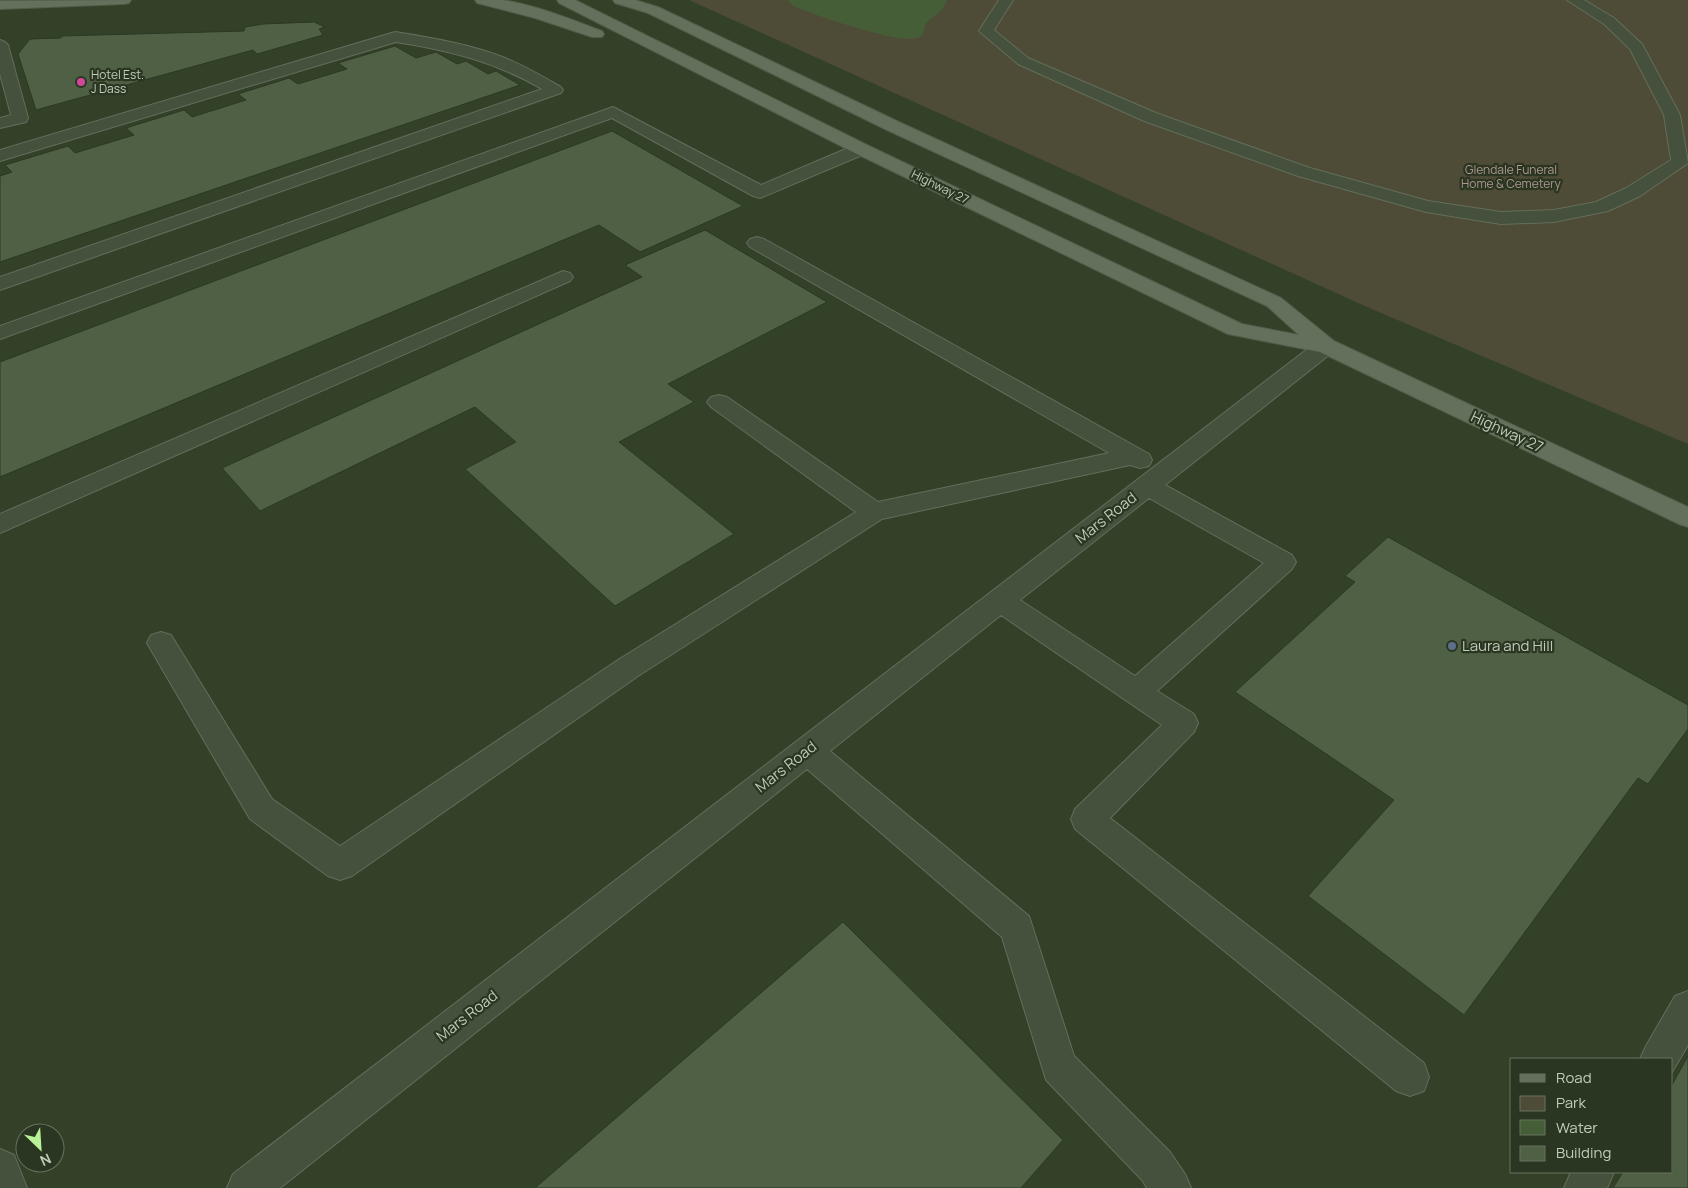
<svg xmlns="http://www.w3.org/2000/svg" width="1688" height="1188" font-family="Manrope,sans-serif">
<rect width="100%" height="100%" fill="#334129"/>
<path fill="#4e4b37" d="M 689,0 L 1688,0 L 1688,444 L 1367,307 Z"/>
<path fill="#465e37" d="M 788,0 L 947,0 L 942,10 L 926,23 L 923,34 C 921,36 919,38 917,38 C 896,44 815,15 793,6 Z"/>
<path fill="#506045" stroke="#2c3823" d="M 314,22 L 325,27 L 319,29 L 323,35 L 257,54 L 253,50 L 36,110 L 18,54 L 30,39 L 61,38 L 62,36 L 244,31 L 245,27 L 263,24 Z
M 395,46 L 416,58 L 436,52 L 457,64 L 466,61 L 488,74 L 496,71 L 520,85 L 0,262 L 0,176 L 12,172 L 5,165 L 68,146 L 75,153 L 134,135 L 126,128 L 184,110 L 192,117 L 246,100 L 238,94 L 289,78 L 298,84 L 347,69 L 338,63 Z
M 612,131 L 743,206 L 640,252 L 599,225 L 0,477 L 0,362 Z
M 705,230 L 827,302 L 668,384 L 694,402 L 619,442 L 734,534 L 615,606 L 465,469 L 516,442 L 475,407 L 260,511 L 222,468 L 642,277 L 625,265 Z
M 1388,537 L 1688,705 L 1688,729 L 1648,784 L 1638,778 L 1464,1015 L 1308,896 L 1394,800 L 1235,692 L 1355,582 L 1345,576 Z
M 843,922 L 1063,1140 L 1021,1188 L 535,1188 Z
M 1688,1056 L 1688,1188 L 1613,1188 L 1623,1172 L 1672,1172 L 1672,1085 Z"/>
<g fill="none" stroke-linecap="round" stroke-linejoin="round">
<defs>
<path id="minor" d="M 999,0 L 1013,0 L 994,30 L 1028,58 L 1156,113 L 1310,168 L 1428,201 L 1501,212 L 1554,210 L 1596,202 L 1626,188 L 1671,160 L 1664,115 L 1630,49 L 1604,24 L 1567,0 L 1584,0 L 1614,18 L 1642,44 L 1680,115 L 1688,163 L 1640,196 L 1608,211 L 1554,222 L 1501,224 L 1426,212 L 1298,176 L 1144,121 L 1018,64 L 979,31 Z
M 395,32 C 432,38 470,44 505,58 C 525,66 542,76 561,87 L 563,90 L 561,93 L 0,290 L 0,277 L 542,89 C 496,62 448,50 396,42 L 0,161 L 0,150 Z
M 0,40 L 5,42 L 8,45 L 28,118 L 26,122 L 0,128 L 0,118 L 11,115 L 0,74 Z
M 613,107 L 761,185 L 855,145 L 861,144 L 867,145 L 870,149 L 867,153 L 760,198 L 753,196 L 612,118 L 0,339 L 0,326 Z
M 757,237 L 764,239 L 1149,454 L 1152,460 L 1149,466 L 1140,468 L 1130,465 L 882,519 L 638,676 L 352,876 L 340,880 L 328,876 L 250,819 L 147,643 L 151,635 L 161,632 L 171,635 L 272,799 L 340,846 L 618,660 L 856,512 L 711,407 L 707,402 L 711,397 L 719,395 L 727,397 L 878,502 L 1109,453 L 750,247 L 747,243 L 750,239 Z
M 563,271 L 570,273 L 573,277 L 570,281 L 0,533 L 0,514 Z
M 1326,339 L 1334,341 L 1337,346 L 1334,351 L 1165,485 L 1292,555 L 1296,562 L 1292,569 L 1157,691 L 1194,714 L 1198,723 L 1194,732 L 1110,818 L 1424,1063 L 1429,1077 L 1424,1091 L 1410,1096 L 1396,1091 L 1075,829 L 1071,819 L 1075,809 L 1162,725 L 1001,615 L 830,751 L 1029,916 L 1074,1056 L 1170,1152 L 1185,1174 L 1191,1188 L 1147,1188 L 1142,1180 L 1046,1080 L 1002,937 L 807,769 L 280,1188 L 227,1188 L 233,1174 L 1318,341 ZM 1149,498 L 1264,563 L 1135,676 L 1020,600 Z
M 1688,991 L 1688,1045 L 1672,1072 L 1672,1059 L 1640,1059 L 1646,1046 L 1675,996 Z
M 0,1149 L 14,1155 L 27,1188 L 0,1188 Z
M 1571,1172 L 1614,1172 L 1607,1188 L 1564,1188 Z"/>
<path id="major" d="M 131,0 L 129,3 L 124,4 L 0,9 L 0,1 Z
M 475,0 C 484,0 493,0 502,0 C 536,5 570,19 602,31 L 604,34 L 602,37 L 592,37 L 535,18 L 477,3 Z
M 557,0 L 575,0 L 867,145 L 1242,324 L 1299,335 L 1267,306 L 887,130 L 648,13 L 615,3 L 613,0 L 635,0 L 658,7 L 899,122 L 1281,298 L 1334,341 L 1688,507 L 1688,527 L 1679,524 L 1320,352 L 1228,334 L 855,153 L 559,3 Z"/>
</defs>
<use href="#minor" stroke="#636e5b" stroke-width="2"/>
<use href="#major" stroke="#515d49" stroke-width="2"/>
<use href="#minor" fill="#45513d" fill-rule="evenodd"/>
<use href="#major" fill="#64705b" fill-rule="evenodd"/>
</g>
<circle fill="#d1479c" stroke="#2a3621" stroke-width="2" cx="81" cy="82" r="5"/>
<circle fill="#5c6f8a" stroke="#2a3621" stroke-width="2" cx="1452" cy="646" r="5"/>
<g text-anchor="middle" stroke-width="4.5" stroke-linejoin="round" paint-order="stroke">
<g font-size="12" fill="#c0cbba" stroke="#2a3621" text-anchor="start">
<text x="91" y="79">Hotel Est.<tspan x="91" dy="14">J Dass</tspan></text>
</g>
<g font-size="12" fill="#ae978f" stroke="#2a3621">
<text x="1511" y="174">Glendale Funeral<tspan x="1511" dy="14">Home &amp; Cemetery</tspan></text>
</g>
<g font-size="12" fill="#c0cbba" stroke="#2a3621">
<text transform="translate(940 187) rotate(26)" y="4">Highway 27</text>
</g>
<g font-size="15" fill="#c0cbba" stroke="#2a3621">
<text transform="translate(1507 432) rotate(25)" y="5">Highway 27</text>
<text transform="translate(1106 518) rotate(-38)" y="5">Mars Road</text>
<text transform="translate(786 767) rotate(-38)" y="5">Mars Road</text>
<text transform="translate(467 1016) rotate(-38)" y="5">Mars Road</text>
</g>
<g font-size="15" fill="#c0cbba" stroke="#2a3621" text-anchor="start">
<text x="1462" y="651">Laura and Hill</text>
</g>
</g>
<rect x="1510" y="1058" width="162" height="115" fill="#2a3621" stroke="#66725e"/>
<rect x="1520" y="1074" width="25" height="8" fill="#64705b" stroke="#66725e"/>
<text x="1556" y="1083" font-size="15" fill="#c0cbba">Road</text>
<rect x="1520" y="1096" width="25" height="15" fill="#4e4b37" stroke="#66725e"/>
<text x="1556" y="1108" font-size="15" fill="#c0cbba">Park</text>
<rect x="1520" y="1120" width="25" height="15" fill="#465e37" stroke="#66725e"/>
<text x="1556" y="1133" font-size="15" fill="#c0cbba">Water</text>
<rect x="1520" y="1146" width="25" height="15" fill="#506045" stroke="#66725e"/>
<text x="1556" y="1158" font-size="15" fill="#c0cbba">Building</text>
<g transform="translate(40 1148) rotate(155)"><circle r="24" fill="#2a3621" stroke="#66725e"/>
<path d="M0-4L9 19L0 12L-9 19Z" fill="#b9f198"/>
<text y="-8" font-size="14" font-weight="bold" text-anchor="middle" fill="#c0cbba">N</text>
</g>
</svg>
